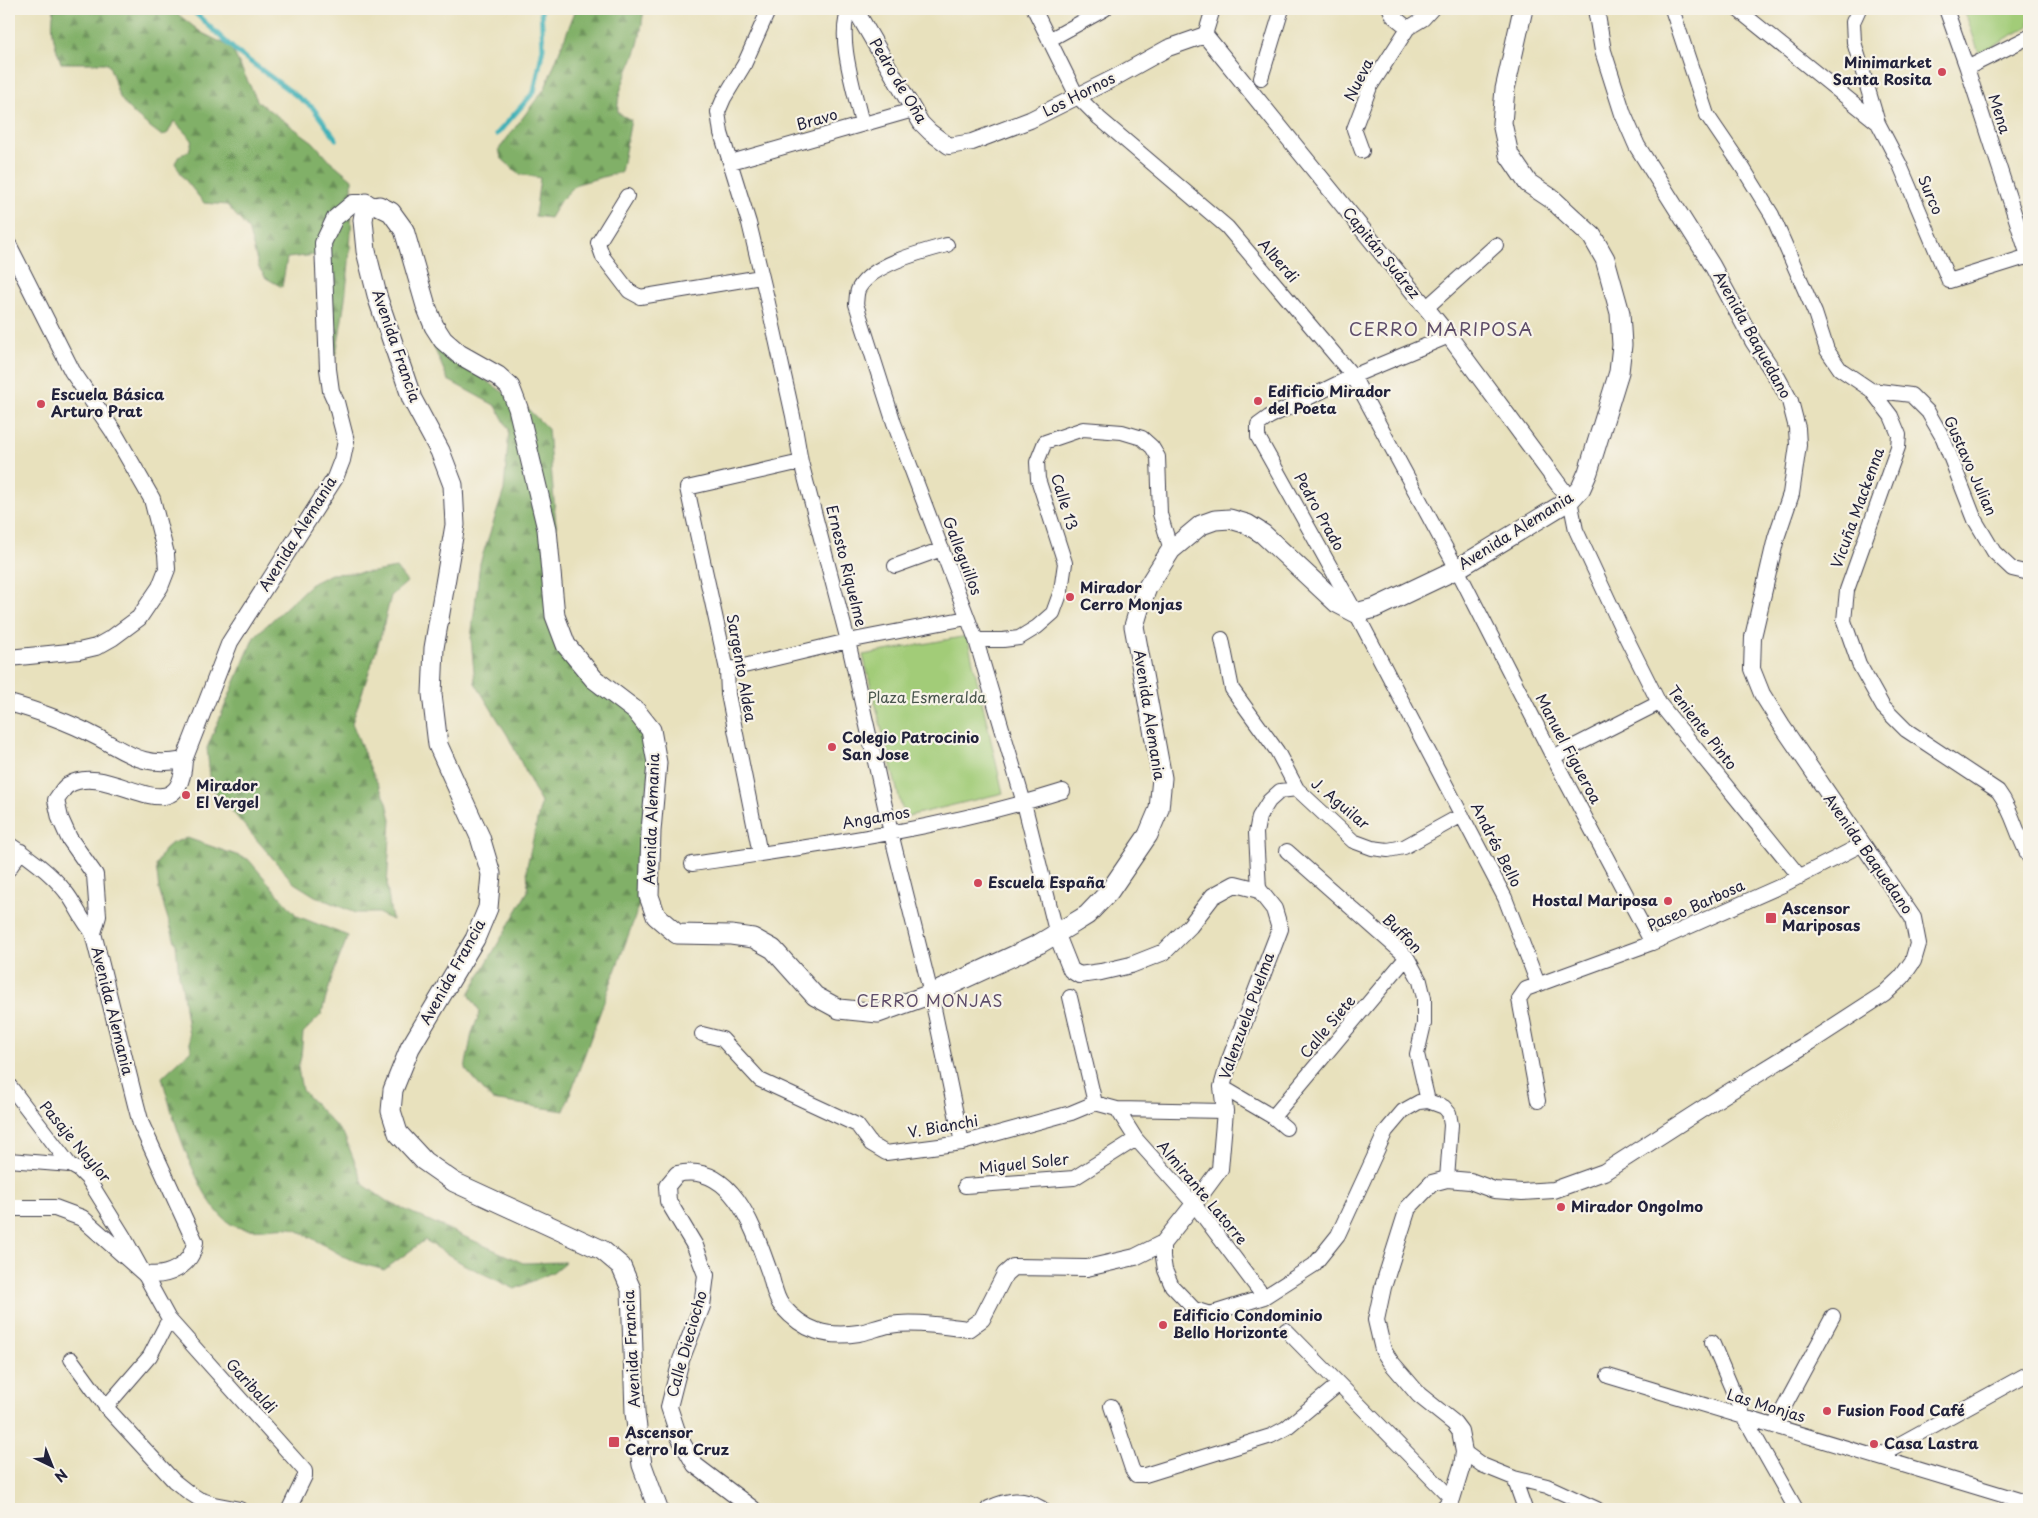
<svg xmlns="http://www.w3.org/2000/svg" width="2038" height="1518" font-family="'Playpen Sans',sans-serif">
<defs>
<pattern id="forest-firs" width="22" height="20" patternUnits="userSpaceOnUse" patternTransform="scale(1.25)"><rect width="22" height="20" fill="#81b068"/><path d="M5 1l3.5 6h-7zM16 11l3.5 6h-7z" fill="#698f57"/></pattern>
</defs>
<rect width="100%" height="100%" fill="#f7f3e8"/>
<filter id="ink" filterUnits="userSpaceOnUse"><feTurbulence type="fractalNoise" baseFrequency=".02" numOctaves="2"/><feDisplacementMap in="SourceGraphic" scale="10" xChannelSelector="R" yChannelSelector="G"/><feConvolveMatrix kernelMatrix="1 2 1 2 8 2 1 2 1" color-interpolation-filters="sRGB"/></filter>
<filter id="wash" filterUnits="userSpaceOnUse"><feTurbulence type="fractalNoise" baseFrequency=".0096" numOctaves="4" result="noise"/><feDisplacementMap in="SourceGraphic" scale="20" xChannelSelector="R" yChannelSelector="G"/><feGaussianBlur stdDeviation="1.12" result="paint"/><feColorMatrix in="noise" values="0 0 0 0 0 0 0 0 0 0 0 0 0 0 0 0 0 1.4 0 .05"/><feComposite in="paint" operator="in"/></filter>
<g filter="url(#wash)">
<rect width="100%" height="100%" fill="#e8e1bd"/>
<path fill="#a2cc78" stroke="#62775a" d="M 1964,9 L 2029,9 L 2029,26 L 1979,53 Z
M 967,636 L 1003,793 L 904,817 L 863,655 Z"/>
<path fill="url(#forest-firs)" stroke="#526952" d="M 54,9 L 171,9 L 202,33 L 231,47 L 258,102 L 313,142 L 328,159 L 352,179 C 353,239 347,300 335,358 L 316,255 L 287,258 L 282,287 L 266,278 L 259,268 L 248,229 L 227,205 L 204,203 L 183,177 L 175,163 L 179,156 L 189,151 L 192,140 L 174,121 L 168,133 L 162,136 C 148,125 131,114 121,99 C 115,90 115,75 107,63 L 61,63 C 54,42 50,30 54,9 Z
M 576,9 L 644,9 C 642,21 641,36 637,48 C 630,69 616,90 618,113 L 631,120 L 621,172 L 577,184 L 560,201 L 550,218 L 535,216 L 540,178 L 519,174 L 501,158 L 499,149 L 545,88 Z
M 419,312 L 459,362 L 528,409 L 548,429 L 556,525 L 552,597 L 566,641 L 655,735 L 639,846 L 639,906 L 564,1111 L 492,1100 L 465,1069 L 472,1033 L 480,1012 L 469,994 L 528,891 L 527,866 L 541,803 L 508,736 L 475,683 L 471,639 L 480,563 L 504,490 L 509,430 L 496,406 L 448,380 Z
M 396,568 L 407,582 L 391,596 L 380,639 L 352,723 L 371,770 L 387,802 L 391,820 L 387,887 L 392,920 L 378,913 L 355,913 L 315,896 L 294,883 L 211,787 L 207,748 L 254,637 L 311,584 L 331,574 L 374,572 Z
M 187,838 L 248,859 L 297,916 L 348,936 L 333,974 L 321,1015 L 303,1033 L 301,1057 L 298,1068 L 302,1090 L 344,1135 L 364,1185 L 388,1202 L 523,1263 L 565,1262 L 553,1272 L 515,1289 L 463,1264 L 425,1240 L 384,1270 C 372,1266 358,1264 347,1258 C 334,1252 301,1230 290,1228 C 274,1226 256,1233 237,1227 C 201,1215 171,1112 162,1077 L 191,1050 L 182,987 L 179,975 L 176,945 L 159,890 L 156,865 L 164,850 L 172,843 Z"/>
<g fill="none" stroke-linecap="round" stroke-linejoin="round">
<path stroke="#41b1b7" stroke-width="5" d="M 186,9 L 193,11 L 237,52 L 313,108 L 336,139
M 497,134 L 534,92 L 543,48 L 541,9"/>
</g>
</g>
<g filter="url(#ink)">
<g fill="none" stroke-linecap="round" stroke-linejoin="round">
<defs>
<path id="minor" d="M 769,9 L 744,65 L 724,98 L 718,112 L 721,133 L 749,223 L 766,294 L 793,416 L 801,462 L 848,641 L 891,833 L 931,994 L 962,1143
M 850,9 C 835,34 856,95 862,124
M 1034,9 L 1077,96 L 1099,118 L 1227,227 L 1353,376 L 1457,569 L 1553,757 L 1652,943
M 1390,9 L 1393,16 L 1408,28
M 1672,9 L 1707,115 L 1743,168 L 1772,215 L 1815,313 L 1827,350 L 1840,369 L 1871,390 L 1891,416 L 1899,435 L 1898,447 L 1847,590 L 1844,621 L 1859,664 L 1883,707 L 1906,730 L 1998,791 C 2013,811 2017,836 2029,857
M 1737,9 L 1878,123
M 1859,9 L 1853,22 L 1854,42 L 1878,123 L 1900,165 L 1949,281 L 2029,256
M 1946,9 L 1967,68 L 2029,259
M 1205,35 L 1213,9
M 1049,40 L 1105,9
M 1967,68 L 2029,37
M 1261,78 L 1282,9
M 1362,151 L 1354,129 L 1370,87 L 1408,28 L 1423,19 L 1432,9
M 731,162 L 913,110
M 627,196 L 598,243 L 603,257 L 629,291 L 640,297 L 761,277
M 947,245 C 921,252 873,264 859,288 C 856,293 857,299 856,304 L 894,423 L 976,640 L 1024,803 L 1057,935
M 1426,308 L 1496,245
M 1449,336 L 1353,376 L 1269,417 L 1258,425 L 1258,437 L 1356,613 L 1505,898 L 1538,984
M 1871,390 L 1911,395 L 1928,412 L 1943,438 L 1975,520 L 1994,552 L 2012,569 L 2029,573
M 1570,500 L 1576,530 L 1620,625 L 1659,703 L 1800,877
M 895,566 L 942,549
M 1222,639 L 1232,689 L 1277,751 L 1297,789 L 1353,841 L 1372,848 L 1388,850 L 1404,847 L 1462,815
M 976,640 L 1003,640 L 1019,638 L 1037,627 L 1053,613 L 1061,591 L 1065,563 L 1038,479 L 1037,462 L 1045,442 L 1083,429 L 1122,432 L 1142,438 L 1152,447 L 1158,457 L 1160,514 L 1171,550
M 727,670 L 848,641 L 967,618
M 1553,757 L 1659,703
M 9,844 C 27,855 52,874 65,891 C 76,904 81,920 93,933
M 1287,851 L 1407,957 L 1420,981 L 1424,998 L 1424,1024 L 1417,1054 L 1428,1101
M 760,854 L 728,694 L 727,670 L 687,488 L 801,462
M 692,864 C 816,846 943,829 1063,791
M 9,869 L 21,851
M 1259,890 L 1256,833 L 1259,817 L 1269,801 L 1280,791 L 1297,789
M 1070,997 L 1095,1103
M 702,1034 L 722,1039 L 760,1080 L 857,1125 L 871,1144 L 886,1153 L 962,1143 L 1071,1113 L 1095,1103 L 1117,1109 L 1225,1111
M 9,1085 L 70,1165 L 79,1170 L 88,1179 L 124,1237 L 169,1319 L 305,1471 L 305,1476 L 289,1509
M 1222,1087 L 1273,1117 L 1286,1128
M 1538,1101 L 1519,999 L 1526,989 L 1652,943 L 1783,885 L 1861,845
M 1117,1109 L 1136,1139 L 1194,1204 L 1264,1297
M 1273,1117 L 1407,957
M 9,1160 L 70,1165
M 965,1186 L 1074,1178 L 1136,1139
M 1163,1243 L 1163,1257 L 1165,1270 L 1172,1286 L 1194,1309 L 1210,1314 L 1264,1297 L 1314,1265 L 1338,1235 L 1386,1131 L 1403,1111 L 1419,1102 L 1428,1101 L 1444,1107 L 1449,1113 L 1451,1125 L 1447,1179
M 169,1319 L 150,1356 L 106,1407 L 174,1481 L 188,1492 L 199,1499 L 214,1504 L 240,1509
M 1286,1330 L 1452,1499
M 1712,1342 L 1744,1417 L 1796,1509
M 71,1359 L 106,1407
M 1608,1376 L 2029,1503
M 1111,1406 L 1132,1469 L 1136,1475 L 1145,1475 L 1271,1436 L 1286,1428 L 1339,1384
M 1774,1426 L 1833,1316
M 1464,1452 L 1482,1465 L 1514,1478 L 1547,1486 L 1597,1509
M 1876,1457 L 2029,1373
M 1514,1478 L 1525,1509"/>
<path id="tertiary" d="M 855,9 L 921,123 L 930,132 L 949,146 L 972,142 L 1030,120 L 1114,78 L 1168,48 L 1205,35 L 1449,336 L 1570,500
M 9,246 L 72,371 L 113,431 L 152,499 L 166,554 L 167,569 L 160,587 L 139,618 L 112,638 L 96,647 L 79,651 L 9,658
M 9,703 C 35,710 71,723 95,736 C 130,754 142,768 184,760
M 9,1208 L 55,1208 L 82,1218 L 145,1274 C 167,1278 192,1266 195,1242 L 141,1124 L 136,1105 L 93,933 L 98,916 L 95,875 L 69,838 L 60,818 L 56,800 C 60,795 63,788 68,785 C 110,759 180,840 184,760 L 230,642 L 335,478 L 342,460 L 346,441 L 336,402 L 331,391 L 328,369 L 323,243 L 335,218 L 353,203 L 366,203 L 377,206
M 753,1509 L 695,1465 L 679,1437 L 669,1407 L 681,1360 L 702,1306 L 706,1275 L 695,1246 L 668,1201 L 667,1186 L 677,1174 C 734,1161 755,1233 770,1274 C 773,1283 775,1298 782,1306 C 804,1331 826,1338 859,1333 C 869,1331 879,1327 889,1325 C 915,1321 941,1326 968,1329 L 982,1319 L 1005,1274 L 1013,1267 L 1087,1268 L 1135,1257 L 1163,1243 L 1194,1204 L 1220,1169 L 1225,1111 L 1222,1087 L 1229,1062 L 1280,929 L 1274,909 L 1259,890 L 1235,884 L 1213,896 L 1190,926 L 1164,952 L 1131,965 L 1101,972 L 1079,975 L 1071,970 L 1057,935
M 989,1509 C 1008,1500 1023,1498 1041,1509
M 1443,1509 L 1452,1499 L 1462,1466 L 1464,1452 L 1460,1431 L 1454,1423 L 1419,1395 L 1390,1361 L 1383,1350 L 1376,1320 L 1383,1287 L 1408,1208 L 1432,1183 L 1447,1179 L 1470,1181 L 1494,1190 L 1522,1192 L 1554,1190 L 1604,1172 L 1724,1095 L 1810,1042 L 1884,994 L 1902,977 L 1913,961 L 1918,944 L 1913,918 L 1782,726 L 1762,694 L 1752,669 L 1753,637 L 1776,538 L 1791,494 L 1798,445 L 1797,428 L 1790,401 L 1778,379 L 1753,341 L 1712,265 L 1637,146 L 1623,114 L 1603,51 L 1596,9"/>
<path id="secondary" d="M 366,203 L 363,220 L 366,251 L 378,299 L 412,399 L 440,451 L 453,485 L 455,525 L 434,648 L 432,694 L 438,745 L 480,837 L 491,874 L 488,908 L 475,939 L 410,1048 L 393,1090 L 391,1111 L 398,1133 L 424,1161 L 454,1182 L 602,1250 L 621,1266 L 631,1289 L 635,1413 L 642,1465 L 658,1509
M 379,206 L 391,212 L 404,230 L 426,306 L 434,326 L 443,340 L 459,354 L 498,376 L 510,387 L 518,408 L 547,529 L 555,616 L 566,645 L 594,679 L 636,711 L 651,730 L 657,763 L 651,831 L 649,896 L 656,916 L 677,934 L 731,935 L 753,938 L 773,949 L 815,996 L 839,1009 L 878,1013 L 931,994 L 1039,944 L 1074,923 L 1087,915 L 1109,892 L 1148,835 L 1159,809 L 1162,778 L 1134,626 L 1140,606 L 1147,588 L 1171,550 L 1201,525 L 1215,520 L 1230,519 L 1247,524 L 1263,534 L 1337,603 L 1356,613 L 1375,608 L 1457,569 L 1570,500 L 1581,488 L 1588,472 L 1619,372 L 1622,345 L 1620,313 L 1605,259 L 1592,236 L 1552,199 L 1528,183 L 1509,155 L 1502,123 L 1505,89 L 1523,9"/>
</defs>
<use href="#minor" stroke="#403f4e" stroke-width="16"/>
<use href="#tertiary" stroke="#403f4e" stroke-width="18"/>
<use href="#secondary" stroke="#403f4e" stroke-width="21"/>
<use href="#minor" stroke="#fff" stroke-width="14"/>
<use href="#tertiary" stroke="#fff" stroke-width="16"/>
<use href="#secondary" stroke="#fff" stroke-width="19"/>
</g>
</g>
<g fill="#d1495b" stroke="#f7f3e8" stroke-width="2">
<circle cx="1942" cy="72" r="5"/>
<circle cx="1258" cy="401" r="5"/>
<circle cx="41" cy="404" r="5"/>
<circle cx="1070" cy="597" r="5"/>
<circle cx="832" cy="747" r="5"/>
<circle cx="186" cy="795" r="5"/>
<circle cx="978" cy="883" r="5"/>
<circle cx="1668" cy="901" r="5"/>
<rect x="1765" y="912" width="12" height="12" rx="2.5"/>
<circle cx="1561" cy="1207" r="5"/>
<circle cx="1163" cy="1325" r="5"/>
<circle cx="1827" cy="1411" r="5"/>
<rect x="608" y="1436" width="12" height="12" rx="2.5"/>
<circle cx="1874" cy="1444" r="5"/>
</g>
<g text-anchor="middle" stroke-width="4.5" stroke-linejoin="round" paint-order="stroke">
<g font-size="15" font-weight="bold" fill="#22223b" stroke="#f7f3e8" text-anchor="start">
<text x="1932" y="68" text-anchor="end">Minimarket<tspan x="1932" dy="17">Santa Rosita</tspan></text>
<text x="1268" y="397">Edificio Mirador<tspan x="1268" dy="17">del Poeta</tspan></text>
<text x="51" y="400">Escuela Básica<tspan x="51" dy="17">Arturo Prat</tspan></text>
<text x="1080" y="593">Mirador<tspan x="1080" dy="17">Cerro Monjas</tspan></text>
<text x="842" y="743">Colegio Patrocinio<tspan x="842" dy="17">San Jose</tspan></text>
<text x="196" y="791">Mirador<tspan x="196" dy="17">El Vergel</tspan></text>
<text x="988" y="888">Escuela España</text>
<text x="1658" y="906" text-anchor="end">Hostal Mariposa</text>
<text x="1782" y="914">Ascensor<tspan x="1782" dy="17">Mariposas</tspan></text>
<text x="1571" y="1212">Mirador Ongolmo</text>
<text x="1173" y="1321">Edificio Condominio<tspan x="1173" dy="17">Bello Horizonte</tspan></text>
<text x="1837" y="1416">Fusion Food Café</text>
<text x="625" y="1438">Ascensor<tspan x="625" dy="17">Cerro la Cruz</tspan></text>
<text x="1884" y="1449">Casa Lastra</text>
</g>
<g font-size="15" fill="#22223b" stroke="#f7f3e8">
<text transform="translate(1359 80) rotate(-63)" y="5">Nueva</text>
<text transform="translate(898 81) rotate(59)" y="5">Pedro de Oña</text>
<text transform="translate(1079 95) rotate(-27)" y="5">Los Hornos</text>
<text transform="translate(1999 114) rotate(72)" y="5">Mena</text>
<text transform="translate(817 120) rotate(-16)" y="5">Bravo</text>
<text transform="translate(1930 195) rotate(67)" y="5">Surco</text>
<text transform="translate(1381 253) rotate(51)" y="5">Capitán Suárez</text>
<text transform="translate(1278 261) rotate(49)" y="5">Alberdi</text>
<text transform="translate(1752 335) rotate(61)" y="5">Avenida Baquedano</text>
<text transform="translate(396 346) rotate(71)" y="5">Avenida Francia</text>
<text transform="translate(1970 466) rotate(66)" y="5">Gustavo Julian</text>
<text transform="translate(1064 502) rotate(73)" y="5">Calle 13</text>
<text transform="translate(1858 508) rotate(-70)" y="5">Vicuña Mackenna</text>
<text transform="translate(1319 512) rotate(61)" y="5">Pedro Prado</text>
<text transform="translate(1516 531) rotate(-32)" y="5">Avenida Alemania</text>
<text transform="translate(298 534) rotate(-58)" y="5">Avenida Alemania</text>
<text transform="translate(962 556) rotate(69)" y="5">Galleguillos</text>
<text transform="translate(846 566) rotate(76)" y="5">Ernesto Riquelme</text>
<text transform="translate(741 668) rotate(80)" y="5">Sargento Aldea</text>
<text transform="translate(1149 715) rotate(81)" y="5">Avenida Alemania</text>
<text transform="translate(1702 728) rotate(52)" y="5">Teniente Pinto</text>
<text transform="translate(1568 749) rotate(62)" y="5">Manuel Figueroa</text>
<text transform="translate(1340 804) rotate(40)" y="5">J. Aguilar</text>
<text transform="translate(876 818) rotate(-10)" y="5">Angamos</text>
<text transform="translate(652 819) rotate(-88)" y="5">Avenida Alemania</text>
<text transform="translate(1496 845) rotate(63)" y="5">Andrés Bello</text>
<text transform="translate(1868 854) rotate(55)" y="5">Avenida Baquedano</text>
<text transform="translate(1696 906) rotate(-24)" y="5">Paseo Barbosa</text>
<text transform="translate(1402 934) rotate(45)" y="5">Buffon</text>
<text transform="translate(453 972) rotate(-61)" y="5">Avenida Francia</text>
<text transform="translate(112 1011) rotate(76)" y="5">Avenida Alemania</text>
<text transform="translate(1247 1016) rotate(-70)" y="5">Valenzuela Puelma</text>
<text transform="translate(1328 1027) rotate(-50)" y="5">Calle Siete</text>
<text transform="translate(943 1127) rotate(-10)" y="5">V. Bianchi</text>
<text transform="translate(75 1142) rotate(50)" y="5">Pasaje Naylor</text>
<text transform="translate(1024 1164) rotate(-6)" y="5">Miguel Soler</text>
<text transform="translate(1202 1193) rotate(50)" y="5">Almirante Latorre</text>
<text transform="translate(687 1344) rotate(-74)" y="5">Calle Dieciocho</text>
<text transform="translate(632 1349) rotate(-93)" y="5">Avenida Francia</text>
<text transform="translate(251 1386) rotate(48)" y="5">Garibaldi</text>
<text transform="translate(1766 1406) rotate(17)" y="5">Las Monjas</text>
</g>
<g font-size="15" fill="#48554d" stroke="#f7f3e8">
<text x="927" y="703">Plaza Esmeralda</text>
</g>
<g font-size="16" letter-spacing="1" fill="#5f4e6a" stroke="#f7f3e8">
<text x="930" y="1007">CERRO MONJAS</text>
</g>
<g font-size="18" letter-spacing="1" fill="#5f4e6a" stroke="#f7f3e8">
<text x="1441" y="336">CERRO MARIPOSA</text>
</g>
</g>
<rect width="2038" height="1518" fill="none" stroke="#f7f3e8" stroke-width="30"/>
<g transform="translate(52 1466) rotate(137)" stroke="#f7f3e8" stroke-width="4" paint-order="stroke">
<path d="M0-4L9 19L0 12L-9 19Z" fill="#22223b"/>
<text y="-8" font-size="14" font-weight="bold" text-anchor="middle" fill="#22223b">N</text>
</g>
</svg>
